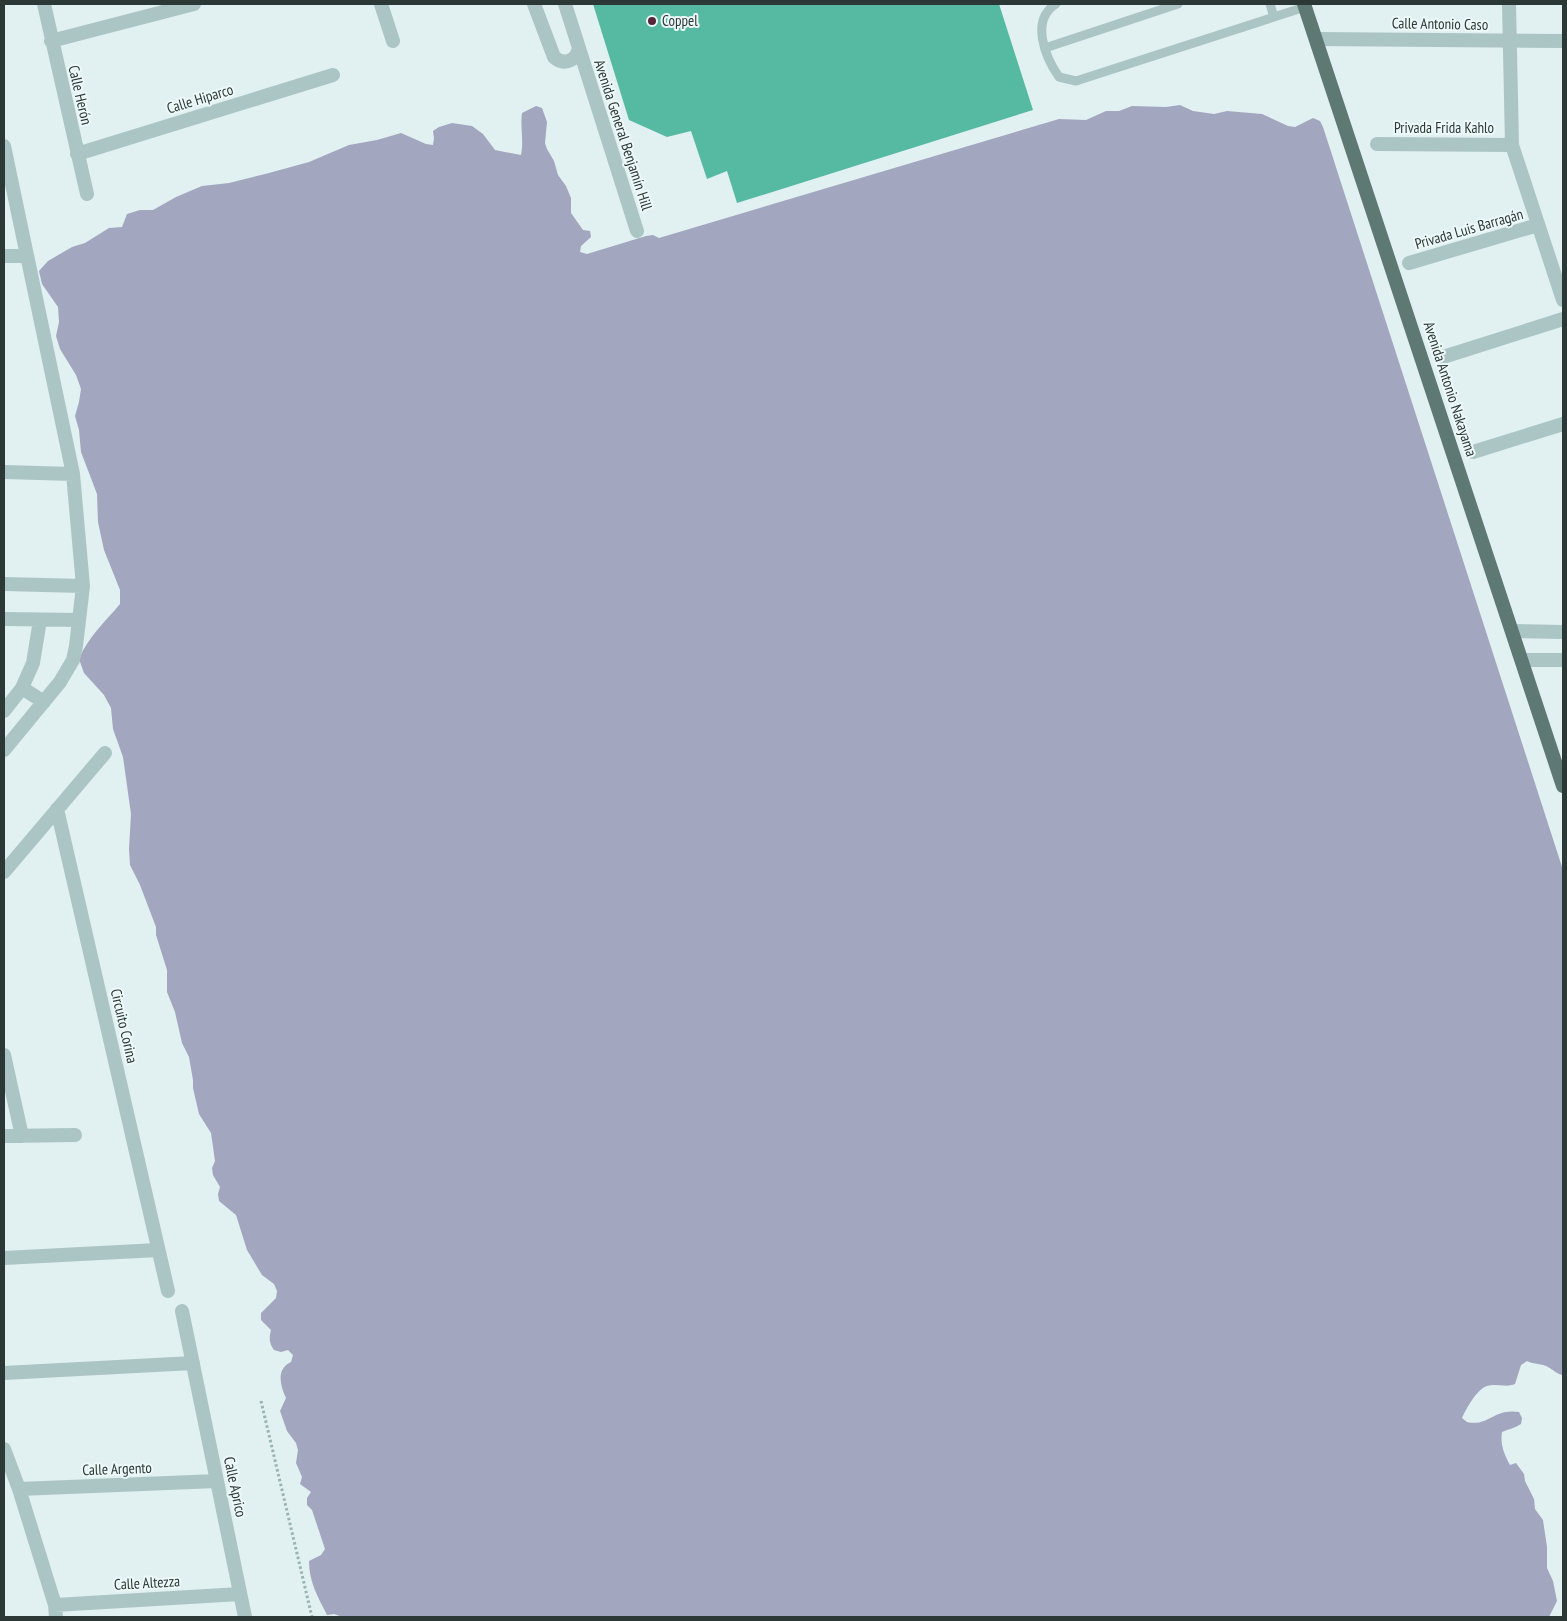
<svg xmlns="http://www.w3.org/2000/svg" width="1567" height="1621" font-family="'PT Sans Narrow',sans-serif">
<rect width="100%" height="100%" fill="#e1f0f1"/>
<path fill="#a2a6bf" d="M 1180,105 L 1193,111 L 1214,114 L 1227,111 L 1262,114 L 1288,126 L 1295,127 L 1313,118 L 1320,121 L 1323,127 L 1563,870 L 1563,1375 C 1556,1374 1554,1370 1548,1367 C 1542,1363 1534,1365 1527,1361 L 1521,1365 L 1515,1384 C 1506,1388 1496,1383 1487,1386 C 1477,1389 1466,1409 1462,1418 L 1467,1422 C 1489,1427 1493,1408 1519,1412 L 1522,1418 L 1521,1424 C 1515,1428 1509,1429 1502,1432 C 1500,1444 1504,1454 1510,1465 L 1516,1463 L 1524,1474 L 1525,1481 L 1534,1499 L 1535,1509 L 1543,1520 L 1547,1547 L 1547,1568 L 1553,1581 L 1557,1601 L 1549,1617 L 343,1617 L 334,1614 L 327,1615 C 318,1597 309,1582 309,1561 L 321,1555 L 325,1549 L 312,1510 L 307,1505 L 307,1498 L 311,1492 L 300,1484 L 302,1477 L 296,1463 L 298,1450 L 296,1443 L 287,1431 L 280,1411 L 286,1398 C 280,1385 276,1369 291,1362 L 293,1355 L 288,1350 L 281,1352 L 274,1350 C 269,1343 269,1338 271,1330 L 261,1320 L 261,1313 L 276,1298 L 277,1291 L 274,1284 L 262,1275 L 247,1250 L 236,1215 L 219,1201 L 218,1194 L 220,1187 L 213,1175 L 212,1168 L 215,1161 L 211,1133 L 199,1114 L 193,1088 L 193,1080 L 189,1057 L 182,1043 L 175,1012 L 167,992 L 167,970 L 156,935 L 156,927 L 140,885 L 130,865 L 129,849 L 131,814 L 123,757 L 113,729 L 111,708 L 104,695 L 84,673 L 79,659 C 88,637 105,622 120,604 L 120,590 L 104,550 L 98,522 L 97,494 L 81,452 L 79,430 L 75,416 L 79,402 L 81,389 L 76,375 L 60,349 L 56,336 L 59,322 L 58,307 L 42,284 L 39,271 L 48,261 L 72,247 L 85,243 L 109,228 L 122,227 L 127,214 L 140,210 L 153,210 L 176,197 L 202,186 L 229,183 L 269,173 L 309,162 L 349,145 L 377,140 L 401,133 L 426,144 L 433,145 L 434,138 L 433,131 L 439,127 L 452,123 L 472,126 L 483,134 L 495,150 L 521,155 C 524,140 520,127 522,113 L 536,106 L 542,108 L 547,122 L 545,143 L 547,149 L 554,161 L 558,175 L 566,186 L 571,198 L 571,213 L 583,230 L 590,231 L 591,237 L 581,246 L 580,252 L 587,254 L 646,236 L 653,235 L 659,238 L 1059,119 L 1086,120 L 1106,111 L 1119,111 L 1132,106 L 1166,107 Z"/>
<path fill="#56baa2" d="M 593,4 L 999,4 L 1033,110 L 737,203 L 727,171 L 707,179 L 691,131 L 667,137 L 629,120 Z"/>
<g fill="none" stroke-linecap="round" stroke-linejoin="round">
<path stroke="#98b4b2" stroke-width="3" stroke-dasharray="2.5 2.5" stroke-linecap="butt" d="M 261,1401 L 312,1617"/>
<path stroke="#abc5c5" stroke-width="9" d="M 1056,4 C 1030,20 1045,57 1059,77 L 1076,81 L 1305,7
M 1270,4 L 1274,17
M 1045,48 L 1178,4"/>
<path stroke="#abc5c5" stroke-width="14" d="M 44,4 L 87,194
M 381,4 L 393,41
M 534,4 L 554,57 C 564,66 576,61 579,48 L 565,4
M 1509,4 L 1512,145 L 1563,300
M 51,41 L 194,4
M 579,48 L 637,231
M 1377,144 L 1512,145
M 4,146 L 73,474 L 83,586 L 76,646 L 73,660 L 60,682 L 4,750
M 77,154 L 333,75
M 4,256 L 27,256
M 1409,263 L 1538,225
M 1440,358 L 1563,319
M 1473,452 L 1563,424
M 4,472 L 73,474
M 4,584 L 83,586
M 4,619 L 79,620
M 1513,631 L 1563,632
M 1523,660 L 1563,660
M 22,688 L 44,702
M 4,711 L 22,688 L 33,663 L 40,620
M 57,809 L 168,1291
M 4,872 L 105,753
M 4,1055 L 22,1136
M 4,1136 L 75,1135
M 4,1258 L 158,1250
M 182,1311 L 245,1617
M 4,1373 L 193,1363
M 4,1449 L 19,1489 L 55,1605 L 56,1617
M 19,1489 L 217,1481
M 55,1605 L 240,1594"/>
<path stroke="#abc5c5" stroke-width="14" d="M 1317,39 L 1563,41"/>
<path stroke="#5e7874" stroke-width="14" d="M 1304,4 L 1563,786"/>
</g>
<circle fill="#552539" stroke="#edf8f9" stroke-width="2" cx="652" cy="21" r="5"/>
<g text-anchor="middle" stroke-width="4" stroke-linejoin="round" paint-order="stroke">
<g font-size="15" fill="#2b3836" stroke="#edf8f9" text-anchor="start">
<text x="662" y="26">Coppel</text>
</g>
<g font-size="15" fill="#2b3836" stroke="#edf8f9">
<text transform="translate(1440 24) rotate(1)" y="5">Calle Antonio Caso</text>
<text transform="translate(80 95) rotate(77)" y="5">Calle Herón</text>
<text transform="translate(200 99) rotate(-17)" y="5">Calle Hiparco</text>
<text x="1444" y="133">Privada Frida Kahlo</text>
<text transform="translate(623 135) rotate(72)" y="5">Avenida General Benjamín Hill</text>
<text transform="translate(1469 229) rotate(-16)" y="5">Privada Luis Barragán</text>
<text transform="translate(1450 389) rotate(72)" y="5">Avenida Antonio Nakayama</text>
<text transform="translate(124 1026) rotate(77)" y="5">Circuito Corina</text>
<text transform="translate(117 1469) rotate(-2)" y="5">Calle Argento</text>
<text transform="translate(235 1487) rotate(78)" y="5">Calle Aprico</text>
<text transform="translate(147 1583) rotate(-3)" y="5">Calle Altezza</text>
</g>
</g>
<rect width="1567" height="1621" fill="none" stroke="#2b3836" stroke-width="10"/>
</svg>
